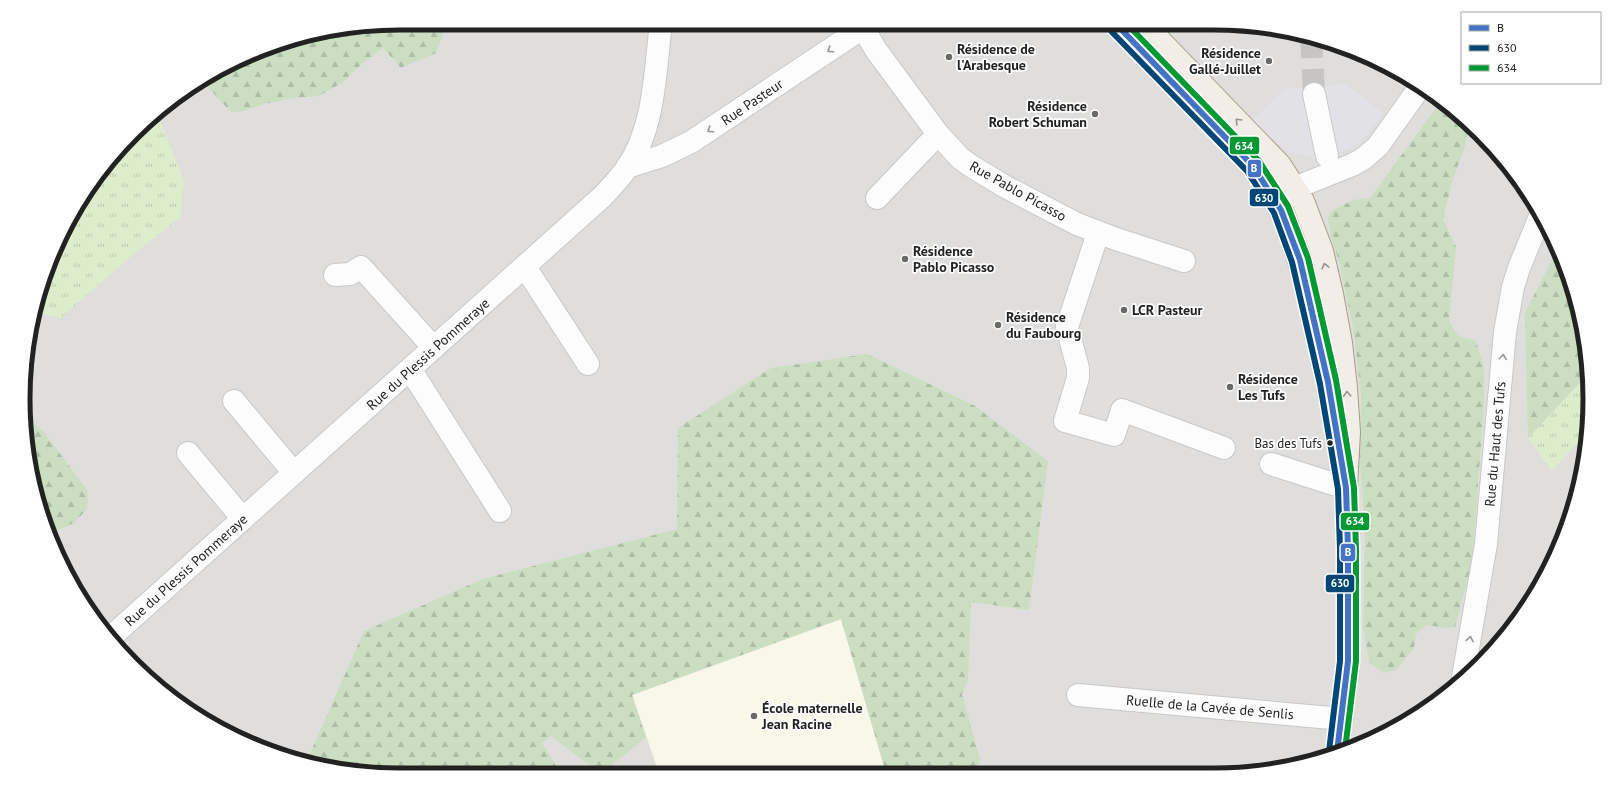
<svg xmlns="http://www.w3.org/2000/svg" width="1613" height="798" font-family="'PT Sans',sans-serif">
<defs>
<pattern id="grass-tufts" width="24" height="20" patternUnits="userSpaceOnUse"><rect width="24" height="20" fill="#ddeccb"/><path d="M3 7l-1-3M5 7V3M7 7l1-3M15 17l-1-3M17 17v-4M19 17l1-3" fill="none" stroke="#bdcaae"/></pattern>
<pattern id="forest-firs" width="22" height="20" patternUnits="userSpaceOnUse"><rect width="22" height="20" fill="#cbdec1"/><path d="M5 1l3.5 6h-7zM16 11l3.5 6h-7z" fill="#aebea6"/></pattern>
</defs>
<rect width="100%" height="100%" fill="#f0eeeb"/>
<path fill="#dfdedc" d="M 399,23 L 1238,24 L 1311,36 L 1380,62 L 1443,101 L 1497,151 L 1540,211 L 1570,278 L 1587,350 L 1589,423 L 1577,496 L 1551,565 L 1512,628 L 1443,697 L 1358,746 L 1263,772 L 375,774 L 302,762 L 233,736 L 133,665 L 62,565 L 26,448 L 30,325 L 73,211 L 116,151 L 170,101 L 278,43 Z"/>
<path fill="#f8f7e8" d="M 841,619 L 886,773 L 670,773 L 669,772 L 665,773 L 659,773 L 632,695 Z"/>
<path fill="url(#grass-tufts)" d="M 157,113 L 184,180 L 180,218 L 131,256 L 61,318 L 35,312 L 73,211 L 116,151 Z
M 1588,374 L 1589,423 L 1588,431 L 1552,471 L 1528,438 Z"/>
<path fill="url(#forest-firs)" d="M 399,23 L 444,23 L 445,28 L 436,53 L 401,68 L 383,48 L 362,64 L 343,82 L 319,96 L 293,98 L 264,104 L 243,111 L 231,112 L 204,83 L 278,43 Z
M 1442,100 L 1468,124 L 1465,146 L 1453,179 L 1443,219 L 1456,247 L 1449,321 L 1458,336 L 1476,341 L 1484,367 L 1484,405 L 1472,563 L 1455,627 L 1446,628 L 1427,625 L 1416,634 L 1414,648 L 1396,670 L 1383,673 L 1369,662 L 1363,626 L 1365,529 L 1360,462 L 1361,394 L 1353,327 L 1340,265 L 1331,236 L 1328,217 L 1332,211 L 1353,200 L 1370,198 Z
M 1557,250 L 1570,278 L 1587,350 L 1588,374 L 1528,438 L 1525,313 Z
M 867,354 L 975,406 L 1048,461 L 1029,610 L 971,602 L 968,680 L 962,694 L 980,759 L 978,773 L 886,773 L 841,619 L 632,695 L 646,737 L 609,768 L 600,773 L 551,736 L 542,743 L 561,774 L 375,774 L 306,763 L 364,631 L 483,579 L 677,529 L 678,428 L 771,368 Z
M 27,417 L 43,431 L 88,491 L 87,509 L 74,523 L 55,531 L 50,526 L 26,448 Z"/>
<path fill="#e0dfde" d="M 846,212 L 861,216 L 815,360 L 800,355 Z
M 1077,349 L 1172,379 L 1167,394 L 1174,397 L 1169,411 L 1172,413 L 1156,459 L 1120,464 L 1039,441 L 1023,426 L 1045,365 Z"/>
<path fill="#e2e1e5" d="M 1346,84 L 1384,114 L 1360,142 L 1349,149 L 1327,156 L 1311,157 L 1298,154 L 1285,149 L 1271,138 L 1252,120 L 1284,89 Z"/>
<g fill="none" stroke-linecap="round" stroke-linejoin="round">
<path stroke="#c7c5c3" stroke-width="22" stroke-dasharray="22 11" stroke-linecap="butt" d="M 1311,36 L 1314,94"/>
<defs>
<path id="minor" d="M 863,28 L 876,50 L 938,134 L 960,158 L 971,166 L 1004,186 L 1077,224 L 1116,239 L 1184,261
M 1314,94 L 1327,156
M 627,167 L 662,156 L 691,142 L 870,23
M 1277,195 L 1352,165 L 1363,159 L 1378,146 L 1420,87
M 877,198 L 938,134
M 1098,233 L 1067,327 L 1078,368 L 1078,378 L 1065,421 L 1114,435 L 1122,410 L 1224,448
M 525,267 L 588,364
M 335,275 L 350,274 L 361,267 L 434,348
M 410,369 L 500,511
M 234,401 L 294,473
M 188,453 L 243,519
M 1271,464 L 1346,488
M 112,636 L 603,196 C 611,187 620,178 627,168 C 655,127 655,71 661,23
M 1463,677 L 1486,544 L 1505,332 L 1513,287 L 1519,268 L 1541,214
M 1078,695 L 1342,719"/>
<path id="major" d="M 1116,24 C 1146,54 1175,85 1205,115 C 1229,141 1255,165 1273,195 C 1283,212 1289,230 1295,248 C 1316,310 1326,376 1338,440
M 1144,24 L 1280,165 L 1303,201 L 1322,251 L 1332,294 L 1341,343 L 1346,388 L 1349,432 L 1346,488 L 1348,549 L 1348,661 L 1337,752"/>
</defs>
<use href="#minor" stroke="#c9c8c7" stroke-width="24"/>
<use href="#major" stroke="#a79c86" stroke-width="24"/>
<use href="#minor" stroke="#fdfcfc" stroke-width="22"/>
<use href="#major" stroke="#f3ede7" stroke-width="22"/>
<defs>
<path id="bus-1" d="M 1116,24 L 1253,166 L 1281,210 L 1300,260 L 1328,382 L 1346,488 L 1348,549 L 1348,661 L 1337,752"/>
<path id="bus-2" d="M 1110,30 L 1247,171 L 1274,213 L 1292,262 L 1320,384 L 1338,489 L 1340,549 L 1340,661 L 1329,751"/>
<path id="bus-3" d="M 1127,24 L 1259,161 L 1288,206 L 1308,258 L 1336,380 L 1354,488 L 1356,549 L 1356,661 L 1345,750"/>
</defs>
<use href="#bus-1" stroke="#fff" stroke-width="9"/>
<use href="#bus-2" stroke="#fff" stroke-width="9"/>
<use href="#bus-3" stroke="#fff" stroke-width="9"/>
<use href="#bus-1" stroke="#4472c4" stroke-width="6"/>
<use href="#bus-2" stroke="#004677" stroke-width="6"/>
<use href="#bus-3" stroke="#093" stroke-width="6"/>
</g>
<defs><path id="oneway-chevron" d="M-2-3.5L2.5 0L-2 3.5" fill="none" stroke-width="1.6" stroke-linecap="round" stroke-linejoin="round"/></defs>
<g stroke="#9a9a9a">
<use href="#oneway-chevron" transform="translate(830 50) rotate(146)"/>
<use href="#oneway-chevron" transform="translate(710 130) rotate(146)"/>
<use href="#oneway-chevron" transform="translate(1503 357) rotate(-85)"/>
<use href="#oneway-chevron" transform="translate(1470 639) rotate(-80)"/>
</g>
<g stroke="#95928e">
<use href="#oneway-chevron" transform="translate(1238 121) rotate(-134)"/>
<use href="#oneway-chevron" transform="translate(1325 266) rotate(-104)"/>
<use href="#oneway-chevron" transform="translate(1347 394) rotate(-94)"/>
</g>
<g fill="#6a6968" stroke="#fff" stroke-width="1.5">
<circle cx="949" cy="57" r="4"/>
<circle cx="1269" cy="61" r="4"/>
<circle cx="1095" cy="114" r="4"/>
<circle cx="905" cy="259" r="4"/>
<circle cx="1124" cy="310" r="4"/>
<circle cx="998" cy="325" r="4"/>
<circle cx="1230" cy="387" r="4"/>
<circle cx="754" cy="716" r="4"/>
</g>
<circle fill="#222" stroke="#fff" stroke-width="1.5" cx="1330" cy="443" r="3.5"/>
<g text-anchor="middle" stroke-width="3.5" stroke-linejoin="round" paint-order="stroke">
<g font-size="13" fill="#222" stroke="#fff" text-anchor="end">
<text x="1322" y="448">Bas des Tufs</text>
</g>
<g font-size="14" font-weight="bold" fill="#222" stroke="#fff" text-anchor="start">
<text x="957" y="54">Résidence de<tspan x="957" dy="16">l'Arabesque</tspan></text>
<text x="1261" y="58" text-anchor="end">Résidence<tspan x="1261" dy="16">Gallé-Juillet</tspan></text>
<text x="1087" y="111" text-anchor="end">Résidence<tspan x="1087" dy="16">Robert Schuman</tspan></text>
<text x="913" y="256">Résidence<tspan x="913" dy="16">Pablo Picasso</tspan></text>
<text x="1132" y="315">LCR Pasteur</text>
<text x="1006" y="322">Résidence<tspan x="1006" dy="16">du Faubourg</tspan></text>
<text x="1238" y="384">Résidence<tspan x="1238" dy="16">Les Tufs</tspan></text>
<text x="762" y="713">École maternelle<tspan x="762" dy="16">Jean Racine</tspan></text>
</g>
<g font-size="14" fill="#222" stroke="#fff">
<text transform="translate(752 102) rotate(-34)" y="5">Rue Pasteur</text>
<text transform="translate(1018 191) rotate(29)" y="5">Rue Pablo Picasso</text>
<text transform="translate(428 354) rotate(-42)" y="5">Rue du Plessis Pommeraye</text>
<text transform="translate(1495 444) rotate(-85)" y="5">Rue du Haut des Tufs</text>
<text transform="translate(186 570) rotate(-42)" y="5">Rue du Plessis Pommeraye</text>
<text transform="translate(1210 707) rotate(5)" y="5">Ruelle de la Cavée de Senlis</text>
</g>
</g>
<path d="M0 0H1613V798H0ZM399 30H1214A369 369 0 0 1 1583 399V399A369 369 0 0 1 1214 768H399A369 369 0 0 1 30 399V399A369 369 0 0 1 399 30Z" fill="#fff" fill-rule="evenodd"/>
<path fill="none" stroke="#222" stroke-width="5" d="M399 30H1214A369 369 0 0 1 1583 399V399A369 369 0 0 1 1214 768H399A369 369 0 0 1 30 399V399A369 369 0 0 1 399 30Z"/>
<g stroke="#fff" stroke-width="1.5">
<rect x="1229" y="136" width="31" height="19" rx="4" fill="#093"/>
<rect x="1247" y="159" width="15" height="19" rx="4" fill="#4472c4"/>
<rect x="1249" y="188" width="30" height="19" rx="4" fill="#004677"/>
<rect x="1340" y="512" width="30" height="19" rx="4" fill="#093"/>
<rect x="1340" y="543" width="16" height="19" rx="4" fill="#4472c4"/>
<rect x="1325" y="574" width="30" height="19" rx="4" fill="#004677"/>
</g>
<g font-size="11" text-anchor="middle" font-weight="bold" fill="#fff">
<text x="1244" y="150">634</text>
<text x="1254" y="172">B</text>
<text x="1264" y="202">630</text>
<text x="1355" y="525">634</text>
<text x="1348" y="556">B</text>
<text x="1340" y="587">630</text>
</g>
<rect x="1461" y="12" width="140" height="72" fill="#ffffff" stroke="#a7a7a7"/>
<rect x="1469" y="25" width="20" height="6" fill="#4472c4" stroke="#a7a7a7"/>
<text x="1497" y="32" font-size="12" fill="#222222">B</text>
<rect x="1469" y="45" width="20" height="6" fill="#004677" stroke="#a7a7a7"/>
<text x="1497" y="52" font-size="12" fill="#222222">630</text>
<rect x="1469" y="65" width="20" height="6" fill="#009933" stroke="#a7a7a7"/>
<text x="1497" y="72" font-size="12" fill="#222222">634</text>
</svg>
